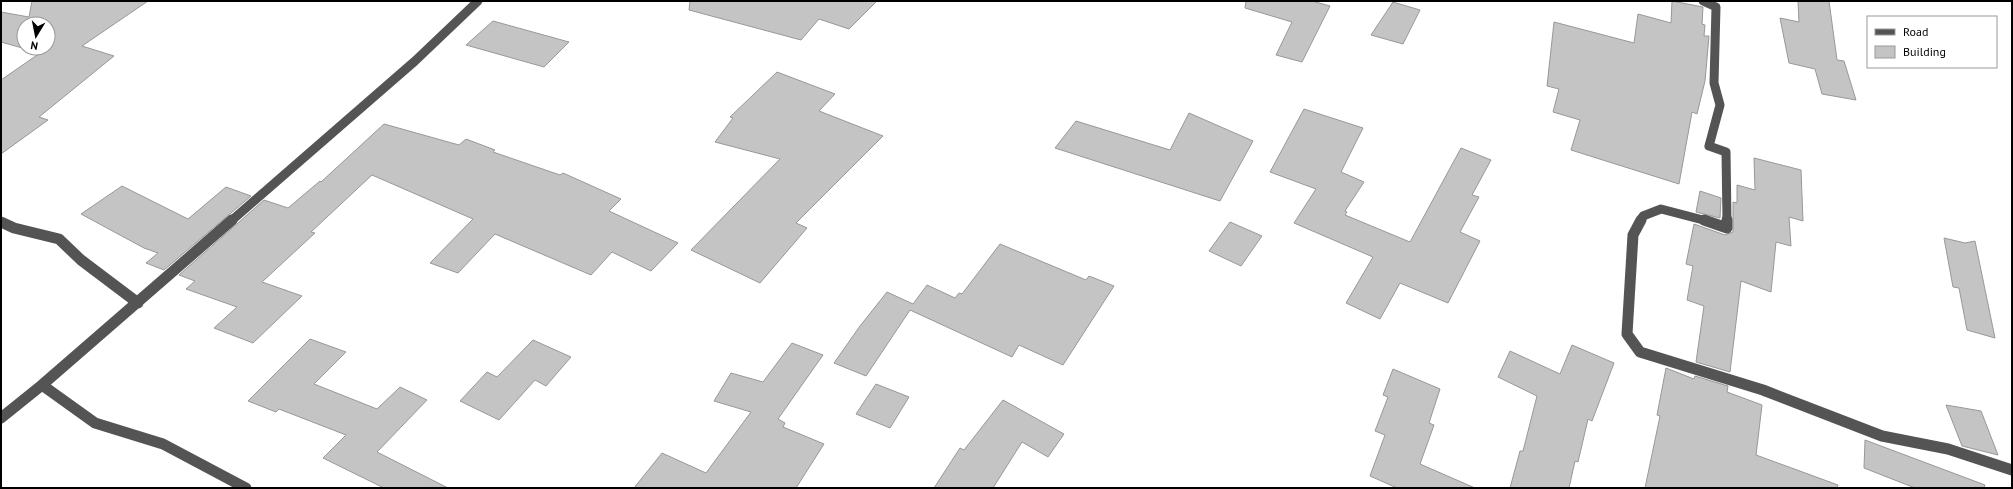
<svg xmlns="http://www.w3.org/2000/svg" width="2013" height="489" font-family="'PT Sans',sans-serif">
<rect width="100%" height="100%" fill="#fff"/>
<path fill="#c4c4c4" stroke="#989898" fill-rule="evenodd" d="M 32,1 L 148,1 L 82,46 L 114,56 L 39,117 L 48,120 L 1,154 L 1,80 L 40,53 L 1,42 L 1,12 L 29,17 ZM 24,24 L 48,24 L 48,48 L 24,48 Z
M 690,1 L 877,1 L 849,29 L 819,19 L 801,40 L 689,10 Z
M 1246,1 L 1312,1 L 1330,6 L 1302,62 L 1276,55 L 1292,22 L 1245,8 Z
M 1672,1 L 1703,7 L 1702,24 L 1705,25 L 1704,36 L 1709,36 L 1705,81 L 1697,114 L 1692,112 L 1679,184 L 1571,150 L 1580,120 L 1553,112 L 1559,89 L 1547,86 L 1554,22 L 1634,43 L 1638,14 L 1671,23 Z
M 1798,1 L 1829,1 L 1837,60 L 1844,61 L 1856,100 L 1822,94 L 1815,69 L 1789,63 L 1780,18 L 1799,22 Z
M 1393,2 L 1420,10 L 1403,44 L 1371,35 Z
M 493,21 L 569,42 L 544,67 L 466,45 Z
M 777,72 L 835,94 L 819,111 L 883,136 L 796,223 L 807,228 L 760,283 L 691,250 L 780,159 L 715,142 L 733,118 L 730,117 Z
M 1304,109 L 1363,128 L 1341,172 L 1364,182 L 1345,211 L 1347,212 L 1345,215 L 1410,242 L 1461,148 L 1491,160 L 1472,195 L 1479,197 L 1460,232 L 1480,241 L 1448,303 L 1400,283 L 1380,319 L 1346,303 L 1373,257 L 1294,223 L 1316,189 L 1270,172 Z
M 1189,113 L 1253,141 L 1220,201 L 1055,148 L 1076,121 L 1170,150 Z
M 384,124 L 459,145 L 466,139 L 495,150 L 493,152 L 560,175 L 563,173 L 621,199 L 609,211 L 678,243 L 651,271 L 612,252 L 591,275 L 495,234 L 458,273 L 430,263 L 473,219 L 372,175 L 311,232 L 315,233 L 262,282 L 302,296 L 253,343 L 214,328 L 237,307 L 186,289 L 195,281 L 179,275 L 264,200 L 288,208 L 320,181 L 321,182 Z
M 1754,158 L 1801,170 L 1803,221 L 1789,217 L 1791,246 L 1776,242 L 1771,292 L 1741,281 L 1730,372 L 1696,362 L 1704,306 L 1687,300 L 1693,266 L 1686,264 L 1694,224 L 1725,235 L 1733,232 L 1733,202 L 1737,203 L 1737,185 L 1755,190 Z
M 122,186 L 188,219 L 226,187 L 251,196 L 164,270 L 146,263 L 158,253 L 144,248 L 81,214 Z
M 1700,191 L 1721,198 L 1720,218 L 1696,212 Z
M 1230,222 L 1262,236 L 1241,266 L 1209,251 Z
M 1944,238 L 1965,243 L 1975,241 L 1995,338 L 1967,330 L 1959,288 L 1953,287 Z
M 1000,244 L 1086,280 L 1089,276 L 1114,286 L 1063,365 L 1019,345 L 1012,357 L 910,310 L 866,376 L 834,363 L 860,326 L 887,292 L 913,304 L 927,285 L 955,298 L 959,293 L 962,294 Z
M 310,339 L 346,352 L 314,384 L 377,409 L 400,387 L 427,400 L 377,452 L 448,488 L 384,488 L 323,458 L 346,435 L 279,409 L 276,412 L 248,401 Z
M 533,340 L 571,357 L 546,386 L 535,380 L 499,420 L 460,401 L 487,372 L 497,377 Z
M 792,343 L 823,355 L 778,419 L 785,423 L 783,427 L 824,444 L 796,488 L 634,488 L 662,453 L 706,473 L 751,412 L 714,401 L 731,373 L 763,382 Z
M 1572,345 L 1614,363 L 1592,421 L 1588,419 L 1578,462 L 1575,461 L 1569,488 L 1510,488 L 1520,451 L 1523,451 L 1537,396 L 1498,377 L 1510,351 L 1560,374 Z
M 1666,368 L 1694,379 L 1695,376 L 1728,386 L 1727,392 L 1762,405 L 1756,455 L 1838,485 L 1837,488 L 1645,488 L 1660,416 L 1657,415 Z
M 1393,369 L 1440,389 L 1429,423 L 1434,425 L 1420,464 L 1475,488 L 1397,488 L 1370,476 L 1385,435 L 1375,431 L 1388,397 L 1383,395 Z
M 876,384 L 909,397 L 890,428 L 856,414 Z
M 1003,400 L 1064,434 L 1048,457 L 1022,442 L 993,488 L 934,488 L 960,448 L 964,450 Z
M 1946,405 L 1981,411 L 1998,455 L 1962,446 Z
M 1865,440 L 1985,485 L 1984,488 L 1915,488 L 1864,468 Z"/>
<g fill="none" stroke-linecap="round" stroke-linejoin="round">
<path stroke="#545454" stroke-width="9" d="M 1703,1 L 1716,7 L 1714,83 L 1720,105 L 1709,146 L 1726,152 L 1727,221
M 231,221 L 415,61 L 478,1
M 1640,221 L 1643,216 L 1661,209 L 1707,221"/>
<path stroke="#545454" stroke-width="11" d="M 232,220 L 42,385 L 95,423 L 163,444 L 246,488
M 1641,220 L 1633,235 L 1627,334 L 1640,352 L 1763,390 L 1882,436 L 1948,449 L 2012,470
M 1704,220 L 1727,228 L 1727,220
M 1,222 L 14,228 L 59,239 L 81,260 L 138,303
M 1,418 L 42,385"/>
</g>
<rect width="2013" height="489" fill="none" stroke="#000000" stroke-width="4"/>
<rect x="1867" y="16" width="130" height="52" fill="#ffffff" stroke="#999999"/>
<rect x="1875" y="29" width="20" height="6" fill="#545454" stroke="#999999"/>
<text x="1903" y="36" font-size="12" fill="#000000">Road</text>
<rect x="1875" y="46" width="20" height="12" fill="#c4c4c4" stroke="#999999"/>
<text x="1903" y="56" font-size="12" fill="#000000">Building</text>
<g transform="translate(36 36) rotate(190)"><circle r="19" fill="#ffffff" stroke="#999999"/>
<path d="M0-3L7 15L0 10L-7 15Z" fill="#000000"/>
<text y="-6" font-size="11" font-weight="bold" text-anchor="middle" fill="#000000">N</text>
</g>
</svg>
